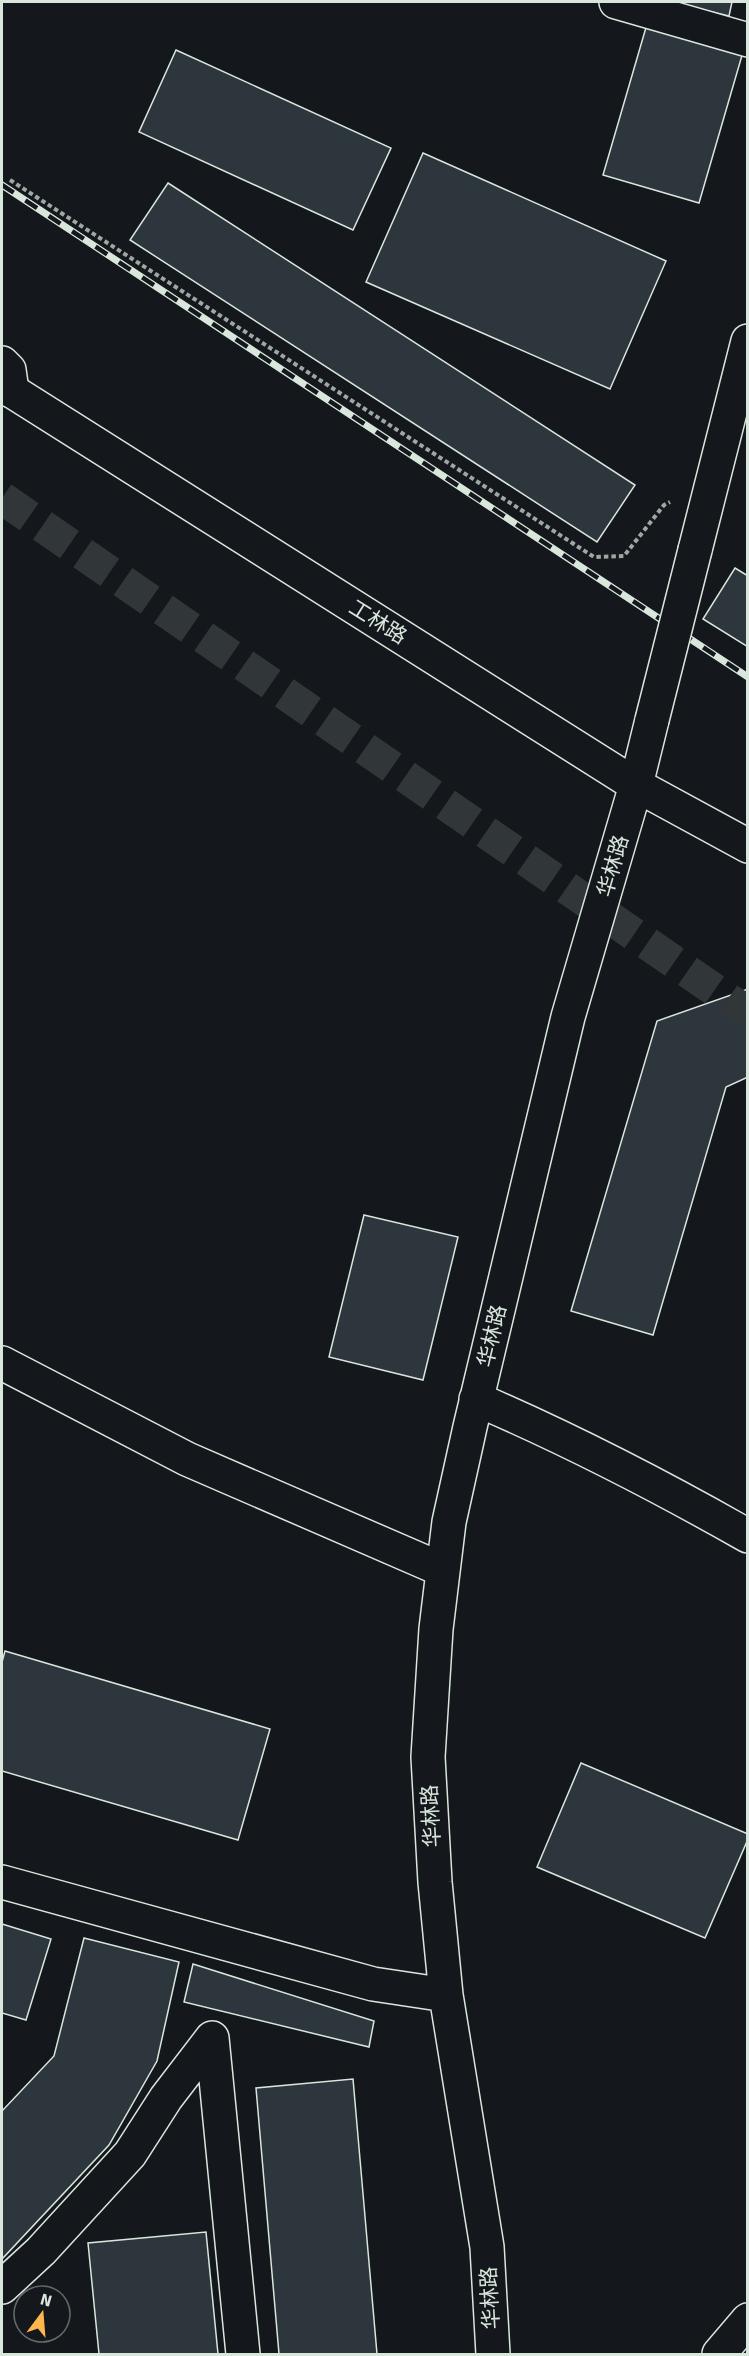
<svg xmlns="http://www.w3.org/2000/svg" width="749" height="2356" font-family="Signika,'Noto Sans SC',sans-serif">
<rect width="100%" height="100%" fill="#14181c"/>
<path fill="#2c363c" stroke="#d8e6dc" stroke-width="1.5" d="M 670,2 L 732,2 L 729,16 Z
M 647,24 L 743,52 L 699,203 L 603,175 Z
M 176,50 L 391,148 L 353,230 L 139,132 Z
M 423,153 L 666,261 L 610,389 L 366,282 Z
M 168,183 L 635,485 L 597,542 L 130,240 Z
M 735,568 L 748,576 L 748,647 L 703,619 Z
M 748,989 L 748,1077 L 726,1087 L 653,1335 L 571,1311 L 657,1021 Z
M 364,1215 L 458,1237 L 423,1380 L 329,1357 Z
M 5,1651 L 270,1729 L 238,1840 L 2,1771 L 2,1662 Z
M 581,1763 L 748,1834 L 748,1839 L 705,1938 L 537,1867 Z
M 2,1924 L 51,1939 L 26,2020 L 2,2013 Z
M 84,1938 L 179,1962 L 157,2061 L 109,2145 L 2,2259 L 2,2111 L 54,2056 Z
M 193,1964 L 374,2021 L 369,2047 L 184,2002 Z
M 353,2079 L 377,2354 L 279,2354 L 256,2088 Z
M 206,2232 L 218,2354 L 99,2354 L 88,2243 Z"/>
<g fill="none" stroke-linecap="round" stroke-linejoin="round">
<path stroke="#313739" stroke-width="33" stroke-dasharray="33 16" stroke-linecap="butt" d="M 2,498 L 748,1013"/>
<defs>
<path id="minor" d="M 616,2 L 748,40
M 12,391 L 636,785 L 748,846
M 695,550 L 748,341
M 2,1363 L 187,1459 L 443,1570
M 476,1399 C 569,1439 660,1486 748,1536
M 2,1882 L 373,1984 L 446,1995
M 2,2287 L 41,2251 L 130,2154 L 166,2098 L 212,2038 L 243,2354
M 493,2354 L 487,2247 L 446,1995 L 435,1882 L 428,1757 L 436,1629 L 449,1522 L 470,1427 L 568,1017 L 636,785 L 652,720
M 719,2354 L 748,2320"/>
<path id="highway" d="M 2,363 L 9,370 L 12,391 L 2,387"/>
</defs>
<use href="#minor" stroke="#d8e6dc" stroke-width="36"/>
<use href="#highway" stroke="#d8e6dc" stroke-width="36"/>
<path stroke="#9da8a2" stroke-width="4" stroke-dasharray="4.5 3" stroke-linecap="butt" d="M 10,180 L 594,557 L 624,556 L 664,505 L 670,502"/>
<use href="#minor" stroke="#14181c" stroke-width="33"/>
<use href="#highway" stroke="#14181c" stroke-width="33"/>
<defs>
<path id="rail" d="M 2,185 L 748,677"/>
</defs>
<use href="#rail" stroke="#d8e6dc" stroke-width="7"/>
<use href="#rail" stroke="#14181c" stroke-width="4.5" stroke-dasharray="14" stroke-linecap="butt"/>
<defs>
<path id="minor-bridge" d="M 652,720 L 695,550"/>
</defs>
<use href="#minor-bridge" stroke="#d8e6dc" stroke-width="36" stroke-linecap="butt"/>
<use href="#minor-bridge" stroke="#14181c" stroke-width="33"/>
</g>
<g text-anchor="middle" stroke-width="4.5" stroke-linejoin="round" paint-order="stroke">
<g font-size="21" fill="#d8e6dc" stroke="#14181c">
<text transform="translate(378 622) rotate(32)" y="7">工林路</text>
<text transform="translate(613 866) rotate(-74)" y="7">华林路</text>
<text transform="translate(492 1336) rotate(-77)" y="7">华林路</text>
<text transform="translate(431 1816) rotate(-93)" y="7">华林路</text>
<text transform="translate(490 2298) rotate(-93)" y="7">华林路</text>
</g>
</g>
<rect width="749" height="2356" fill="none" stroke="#d8e6dc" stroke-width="6"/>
<g transform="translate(42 2314) rotate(16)"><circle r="28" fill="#14181c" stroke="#626a69" stroke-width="1.5"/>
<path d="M0-4.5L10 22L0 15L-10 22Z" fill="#ffb74d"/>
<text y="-9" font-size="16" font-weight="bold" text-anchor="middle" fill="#d8e6dc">N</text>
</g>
</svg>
